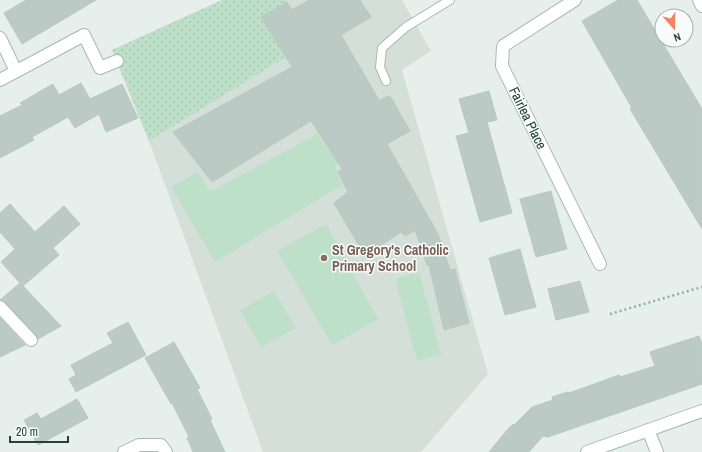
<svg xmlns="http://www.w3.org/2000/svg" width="702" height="452" font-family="'Archivo Narrow',sans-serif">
<defs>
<pattern id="grass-dots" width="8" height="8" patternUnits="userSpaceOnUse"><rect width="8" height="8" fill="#bfe0c8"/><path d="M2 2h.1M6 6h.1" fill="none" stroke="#a4c1ad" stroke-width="1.8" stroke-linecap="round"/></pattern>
</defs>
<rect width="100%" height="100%" fill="#e6efeb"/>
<path fill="#d4dfda" d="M 222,0 L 402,0 L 431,51 L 402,70 L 488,374 L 421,452 L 263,452 L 149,141 L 112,50 Z"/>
<path fill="url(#grass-dots)" d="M 222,0 L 286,0 L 287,2 L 261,17 L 286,57 L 149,141 L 112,50 Z"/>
<path fill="#bfe0c8" d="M 317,134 L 329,151 L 345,144 L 352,155 L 335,165 L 342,185 L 215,262 L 171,187 L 198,172 L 210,192 Z
M 326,224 L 378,319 L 332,345 L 277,251 Z
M 419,272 L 441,354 L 417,361 L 395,279 Z
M 274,291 L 296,328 L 261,347 L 240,310 Z"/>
<path fill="#bbcac4" stroke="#b8c9c2" d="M 26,0 L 96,0 L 22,44 L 4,13 Z
M 309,0 L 360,0 L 371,17 L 341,35 L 379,100 L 390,96 L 410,131 L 387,144 L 438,234 L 450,270 L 455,269 L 469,323 L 444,330 L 429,265 L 427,265 L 415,230 L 405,236 L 401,232 L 365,256 L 334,203 L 348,192 L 338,172 L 342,169 L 311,121 L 212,182 L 173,132 L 292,67 L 261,17 L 287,2 L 292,10 Z
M 618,0 L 637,0 L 702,109 L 702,229 L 630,109 L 632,108 L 582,21 Z
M 81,83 L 90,99 L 122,84 L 138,118 L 106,132 L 99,114 L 75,128 L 68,117 L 32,137 L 34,140 L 0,158 L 0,116 L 22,105 L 20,103 L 53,84 L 59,95 Z
M 489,91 L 497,120 L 487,122 L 512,213 L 480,222 L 456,136 L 469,133 L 459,99 Z
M 551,191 L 567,249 L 536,257 L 520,199 Z
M 10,204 L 35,232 L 64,206 L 80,224 L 53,248 L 59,255 L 23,286 L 61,326 L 38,339 L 36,335 L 5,302 L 0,300 L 20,283 L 1,262 L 15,249 L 0,232 L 0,213 Z
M 520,249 L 536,307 L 505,315 L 489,258 Z
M 580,281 L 589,312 L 556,320 L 548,289 Z
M 0,318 L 25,345 L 0,357 Z
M 128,322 L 146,355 L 76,392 L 69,379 L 76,375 L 71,365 L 113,343 L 107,333 Z
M 699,336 L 702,344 L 702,384 L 548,437 L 543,436 L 529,452 L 489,452 L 508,429 L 513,424 L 514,425 L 532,407 L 553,400 L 552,397 L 561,394 L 568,392 L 569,393 L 619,375 L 620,377 L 655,366 L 650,352 Z
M 174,342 L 200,388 L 197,389 L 212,419 L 210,420 L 225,452 L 193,452 L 187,438 L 189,437 L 172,403 L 171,404 L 145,358 Z
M 77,399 L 88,418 L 38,445 L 24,420 L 37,413 L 41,419 Z"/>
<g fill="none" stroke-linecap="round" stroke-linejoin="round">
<defs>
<path id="lane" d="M 386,81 L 380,67 L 382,48 L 406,27 L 450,0"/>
<path id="street" d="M 575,0 L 503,46 L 502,66 L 600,264
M 0,38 L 16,71
M 0,80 L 84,35 L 100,68 L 117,61
M 0,307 L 31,340
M 648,430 L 657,452
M 124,452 L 139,445 L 161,445 L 166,452
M 587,452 L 702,411"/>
<path id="secondary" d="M 699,0 L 702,6"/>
</defs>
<use href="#lane" stroke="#a8b8b2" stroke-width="10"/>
<use href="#street" stroke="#a8b8b2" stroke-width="14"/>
<use href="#secondary" stroke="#a4bbb3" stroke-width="14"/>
<path stroke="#86b3a5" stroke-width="2.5" stroke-dasharray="2 3" stroke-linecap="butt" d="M 610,314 L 702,287"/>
<use href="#lane" stroke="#fff" stroke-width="8"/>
<use href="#street" stroke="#fff" stroke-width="12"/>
<use href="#secondary" stroke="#fff" stroke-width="12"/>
</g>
<circle fill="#8d6e63" stroke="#f7fbf9" stroke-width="1.5" cx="324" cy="258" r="4"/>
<g text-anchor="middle" stroke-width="3" stroke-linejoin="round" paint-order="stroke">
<g font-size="14" fill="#24423a" stroke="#f7fbf9">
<text transform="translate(528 118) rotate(64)" y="5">Fairlea Place</text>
</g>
<g font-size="14" font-weight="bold" fill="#785e54" stroke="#f7fbf9" text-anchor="start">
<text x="332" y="255">St Gregory's Catholic<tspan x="332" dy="16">Primary School</tspan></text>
</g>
</g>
<g transform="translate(674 28) rotate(160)"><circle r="19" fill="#f7fbf9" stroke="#a3b1ad"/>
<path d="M0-3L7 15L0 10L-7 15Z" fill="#f4845f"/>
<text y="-6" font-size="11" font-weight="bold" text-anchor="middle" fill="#24423a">N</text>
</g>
<path d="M10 436v6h58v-6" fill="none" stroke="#24423a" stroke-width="2"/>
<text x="16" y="436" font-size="12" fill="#24423a" stroke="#f7fbf9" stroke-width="3" paint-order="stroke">20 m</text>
</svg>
